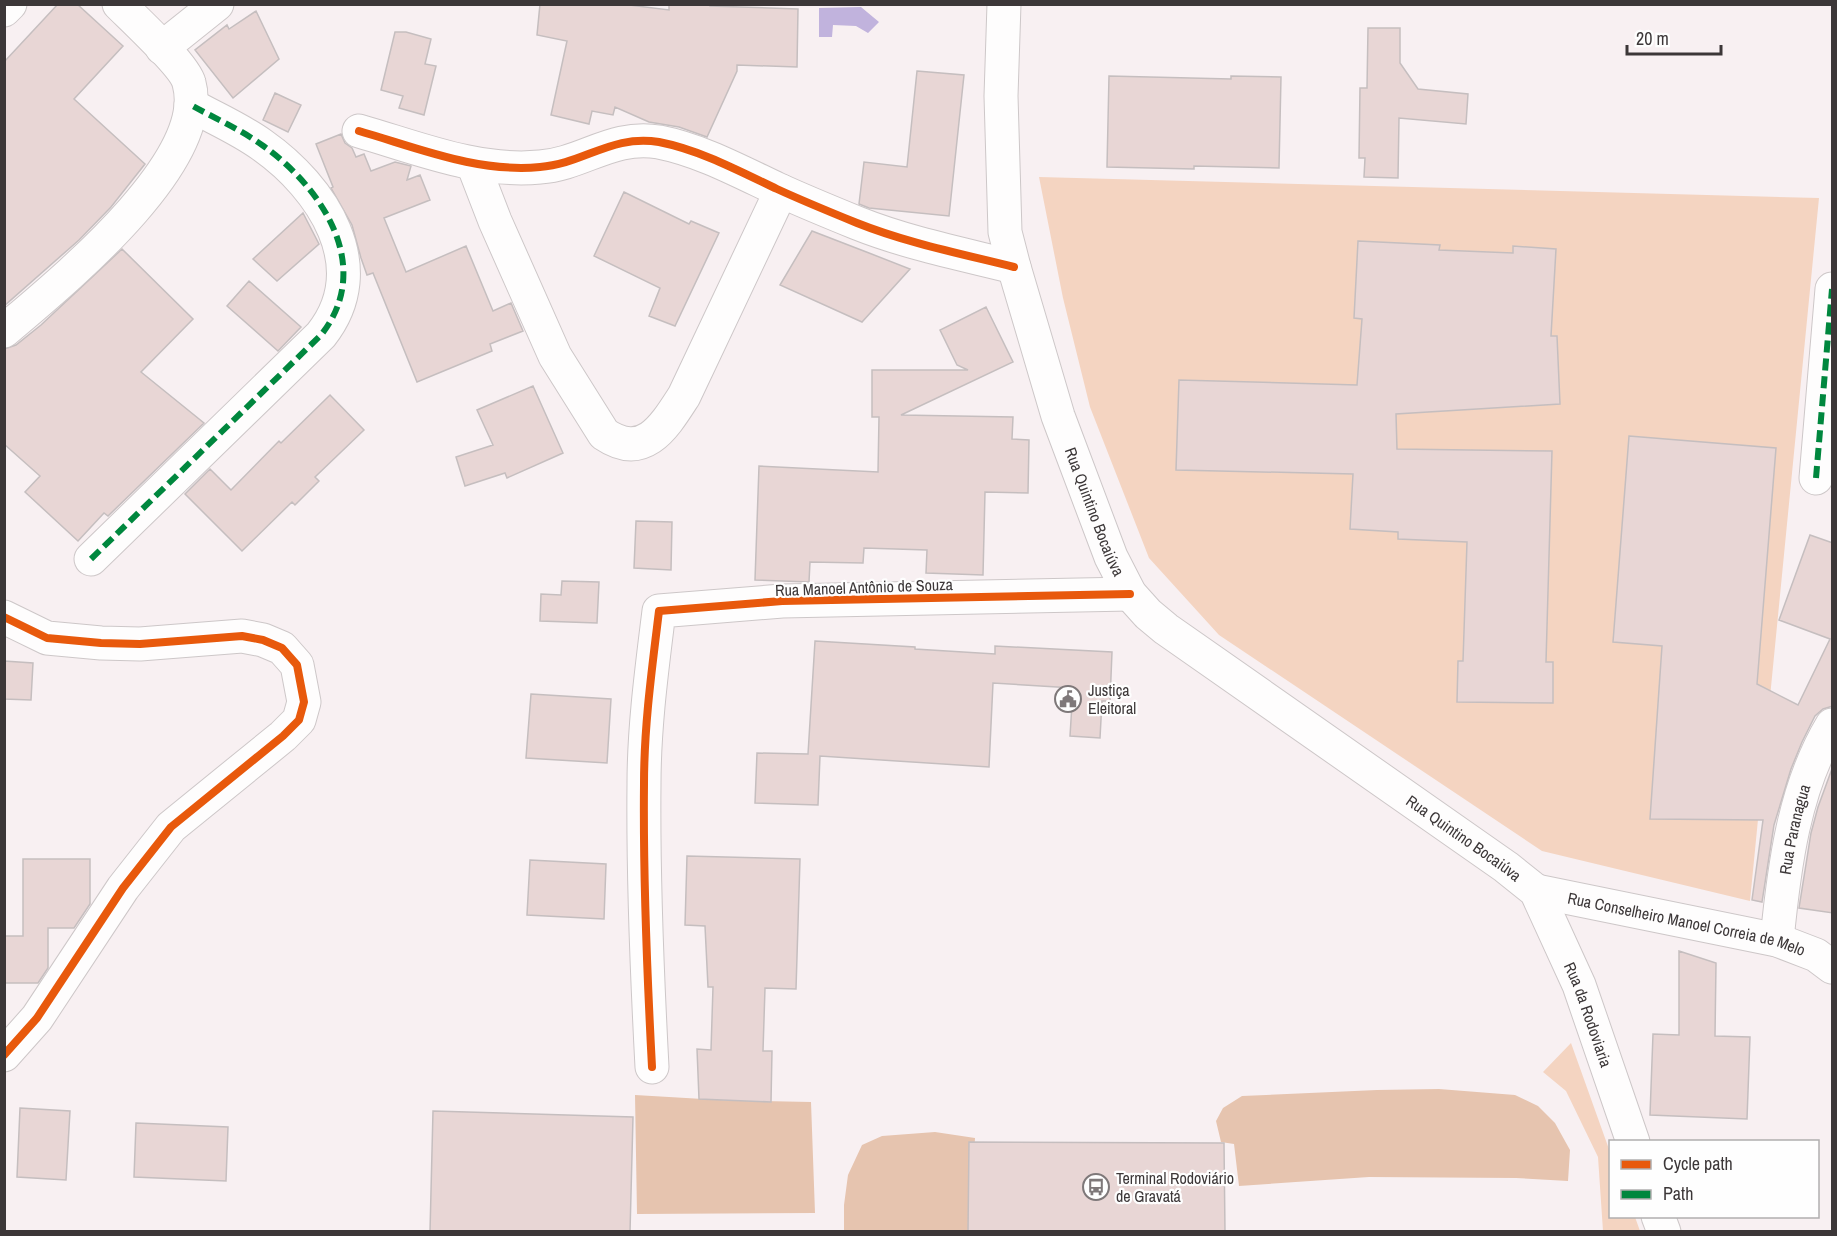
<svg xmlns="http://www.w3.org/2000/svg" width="1837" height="1236" font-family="'Archivo Narrow',sans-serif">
<rect width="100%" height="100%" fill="#f8f0f2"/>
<path fill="#f4d4c1" d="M 1039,177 L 1819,198 L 1750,901 L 1542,851 L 1219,635 L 1149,558 L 1090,407 L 1063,298 Z
M 1571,1043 L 1610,1152 L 1610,1216 L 1635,1217 L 1640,1231 L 1603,1231 L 1598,1157 L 1566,1091 L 1543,1072 Z"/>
<path fill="#e6c4af" d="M 1439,1089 L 1515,1095 L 1538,1106 L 1555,1123 L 1570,1150 L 1568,1181 L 1516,1178 L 1369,1177 L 1239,1186 L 1234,1144 L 1221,1142 L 1216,1121 L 1223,1108 L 1242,1096 L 1377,1090 Z
M 635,1095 L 720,1100 L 811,1102 L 815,1213 L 637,1214 Z
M 935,1132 L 975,1138 L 970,1231 L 844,1232 L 844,1205 L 848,1175 L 862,1145 L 882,1136 Z"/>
<path fill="#c1b3dd" d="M 861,7 L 879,22 L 868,33 L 856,26 L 833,25 L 832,37 L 819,37 L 819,8 Z"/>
<path fill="#e8d6d5" stroke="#c5bebf" stroke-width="1.5" d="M 58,4 L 77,4 L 123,46 L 74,99 L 145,164 L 111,207 L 79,240 L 4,306 L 4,62 Z
M 540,4 L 621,4 L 669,10 L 669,4 L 710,4 L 710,6 L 798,9 L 797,67 L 737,65 L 737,71 L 707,137 L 679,127 L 649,122 L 615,107 L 613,115 L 592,111 L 589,124 L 551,115 L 567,41 L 537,35 Z
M 256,11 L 279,59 L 233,98 L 195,50 L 227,25 L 229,29 Z
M 1368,28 L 1400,28 L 1400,63 L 1418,89 L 1468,94 L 1466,124 L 1399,118 L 1398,178 L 1364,177 L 1365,158 L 1359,158 L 1360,88 L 1367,88 Z
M 395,32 L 406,32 L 431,39 L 425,64 L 436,66 L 424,115 L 399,108 L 403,96 L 381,90 Z
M 917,71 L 964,75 L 949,216 L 869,208 L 859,204 L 864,162 L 907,167 Z
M 1109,76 L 1231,79 L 1231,76 L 1281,77 L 1279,168 L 1194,166 L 1194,169 L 1107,167 Z
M 275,93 L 301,105 L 288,132 L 263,120 Z
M 341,134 L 345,143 L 352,148 L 356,157 L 364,154 L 371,171 L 395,162 L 411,166 L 407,180 L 420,175 L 430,200 L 384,218 L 406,272 L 466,246 L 493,311 L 511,303 L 523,331 L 490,344 L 492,351 L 417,382 L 373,273 L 367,275 L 361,258 L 352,225 L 331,188 L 333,187 L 316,144 Z
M 624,192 L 689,224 L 691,221 L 719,233 L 675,326 L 649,316 L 660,288 L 594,256 Z
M 303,213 L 319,244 L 277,281 L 253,259 Z
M 812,231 L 869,253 L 910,269 L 862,322 L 780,285 Z
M 1358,241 L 1440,245 L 1439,250 L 1513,253 L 1513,246 L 1556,249 L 1551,336 L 1557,336 L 1560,404 L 1396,414 L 1397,449 L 1552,451 L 1546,662 L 1553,662 L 1553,703 L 1457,702 L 1458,661 L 1463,661 L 1467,542 L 1398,539 L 1398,532 L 1350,529 L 1353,474 L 1176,470 L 1179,380 L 1357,385 L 1362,319 L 1354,318 Z
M 122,249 L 193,319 L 141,372 L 204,423 L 108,516 L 104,513 L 78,541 L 25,492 L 40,476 L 4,444 L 4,349 L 16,345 L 41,325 Z
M 249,281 L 301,327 L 278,351 L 227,306 Z
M 986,307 L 1013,362 L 901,415 L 1013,417 L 1012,439 L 1029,440 L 1028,493 L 985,492 L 983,575 L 926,573 L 927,550 L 864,548 L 863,563 L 810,562 L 809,582 L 755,580 L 759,466 L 878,472 L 879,417 L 872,417 L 872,370 L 968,370 L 957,365 L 940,330 Z
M 533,386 L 563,453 L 507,478 L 505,473 L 465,486 L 456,457 L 493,445 L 477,410 Z
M 330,395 L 364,430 L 315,477 L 319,481 L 295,505 L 292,502 L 242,551 L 185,494 L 210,469 L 231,490 L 279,441 L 281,443 Z
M 1629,436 L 1776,448 L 1757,684 L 1798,705 L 1830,639 L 1779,620 L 1810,535 L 1833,543 L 1833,706 L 1823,709 L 1815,716 L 1802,742 L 1791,769 L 1774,825 L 1762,902 L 1752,900 L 1763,820 L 1650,819 L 1662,646 L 1613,642 Z
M 636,521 L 672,522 L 671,570 L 634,568 Z
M 562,581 L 599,582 L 597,623 L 540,621 L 541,594 L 561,595 Z
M 815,641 L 915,647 L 915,649 L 995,654 L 995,646 L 1112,652 L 1110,701 L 1102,701 L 1100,738 L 1070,736 L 1073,688 L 993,683 L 989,767 L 820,756 L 818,805 L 755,803 L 757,753 L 808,754 Z
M 4,661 L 33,663 L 31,700 L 4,699 Z
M 531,694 L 611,699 L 607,763 L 526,758 Z
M 1833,766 L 1833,913 L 1799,908 L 1811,833 L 1818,807 Z
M 687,856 L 800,859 L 796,989 L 765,988 L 763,1051 L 772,1051 L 771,1102 L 699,1099 L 697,1049 L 711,1050 L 713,987 L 708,987 L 705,926 L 685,925 Z
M 23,859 L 90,859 L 90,904 L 74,928 L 48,928 L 48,968 L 38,983 L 4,983 L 4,936 L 23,936 Z
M 530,860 L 606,864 L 604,919 L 527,915 Z
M 1679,951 L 1716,963 L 1715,1036 L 1750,1037 L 1747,1119 L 1650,1115 L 1653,1034 L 1679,1035 Z
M 20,1108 L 70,1111 L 66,1180 L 17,1177 Z
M 433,1111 L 633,1117 L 630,1232 L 430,1232 Z
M 136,1123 L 228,1127 L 226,1181 L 134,1177 Z
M 969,1142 L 1224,1143 L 1225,1232 L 968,1232 Z"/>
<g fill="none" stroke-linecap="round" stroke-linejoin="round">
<defs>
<g id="minor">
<path d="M 4,10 L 10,4"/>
<path d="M 162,48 L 217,4"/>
<path d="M 359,131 C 418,148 478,173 540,167 C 583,164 612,134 659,142 C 700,150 739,171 777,189 C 803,201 830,212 857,223 C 907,243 962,254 1014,267"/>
<path d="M 473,164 L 495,221 L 555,356 L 604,434 C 644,461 664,427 684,396 L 781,191"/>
<path d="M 4,331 C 58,285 211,162 189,83 C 185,66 134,19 119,4"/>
<path d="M 1816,478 L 1832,289"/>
<path d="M 91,559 L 321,335 C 375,267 322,187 262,145 C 240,129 214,118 191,105"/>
<path d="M 4,617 L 47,638 L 101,643 L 140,644 L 242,636 L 263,640 L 282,648 L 297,665 L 304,702 L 299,720 L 283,736 L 171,827 L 123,888 L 37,1018 L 4,1055"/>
<path id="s1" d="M 1536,891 L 1777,940 L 1816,955 L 1832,967"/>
<path id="s2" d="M 1777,940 C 1784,867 1794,788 1832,725"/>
<path d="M 652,1067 C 647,973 643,878 644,784 C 644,726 652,668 659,611 L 782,601 L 1130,594"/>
</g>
<g id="major">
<path id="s3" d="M 1004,4 L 1001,96 L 1005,232 L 1014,267 L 1058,416 L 1111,557 L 1130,594 L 1148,614 L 1166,629 L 1506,867 L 1536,891 L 1579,985 L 1633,1142"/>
<path d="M 1658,1216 L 1664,1232"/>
</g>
</defs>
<use href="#minor" stroke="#cdc7c8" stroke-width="35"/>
<use href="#major" stroke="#cdc7c8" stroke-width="35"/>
<use href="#minor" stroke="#fefdfd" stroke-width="33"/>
<use href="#major" stroke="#fefdfd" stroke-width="33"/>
<path stroke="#00873e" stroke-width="6" stroke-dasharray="12 6" stroke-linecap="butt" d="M 1816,478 L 1832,289
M 91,559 L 321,335 C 375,267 322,187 262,145 C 240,129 214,118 191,105"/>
<defs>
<path id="cycleway" d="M 359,131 C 418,148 478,173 540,167 C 583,164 612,134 659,142 C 700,150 739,171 777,189 C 803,201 830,212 857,223 C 907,243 962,254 1014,267
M 4,617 L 47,638 L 101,643 L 140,644 L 242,636 L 263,640 L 282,648 L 297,665 L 304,702 L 299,720 L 283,736 L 171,827 L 123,888 L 37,1018 L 4,1055
M 652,1067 C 647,973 643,878 644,784 C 644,726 652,668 659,611 L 782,601 L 1130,594"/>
</defs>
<use href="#cycleway" stroke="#fefefe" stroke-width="11"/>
<use href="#cycleway" stroke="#e8590c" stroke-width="8"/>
</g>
<defs>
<symbol id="civic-ring" viewBox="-11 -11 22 22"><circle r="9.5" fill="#fefefe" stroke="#7e7879" stroke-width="1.5"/><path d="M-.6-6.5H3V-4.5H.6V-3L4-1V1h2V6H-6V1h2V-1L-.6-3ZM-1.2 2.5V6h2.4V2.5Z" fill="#7e7879"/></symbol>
<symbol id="bus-ring" viewBox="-11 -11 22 22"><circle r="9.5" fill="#fefefe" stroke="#7e7879" stroke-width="1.5"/><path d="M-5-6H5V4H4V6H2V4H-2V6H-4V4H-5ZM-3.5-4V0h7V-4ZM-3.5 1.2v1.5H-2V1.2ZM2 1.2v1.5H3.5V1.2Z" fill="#7e7879"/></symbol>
</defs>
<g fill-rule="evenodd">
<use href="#civic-ring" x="1053" y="684" width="30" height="30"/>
<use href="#bus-ring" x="1081" y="1172" width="30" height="30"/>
</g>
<g text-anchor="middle" stroke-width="4.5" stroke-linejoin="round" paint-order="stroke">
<g font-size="16" fill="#3c3738" stroke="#fefefe">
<text dy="6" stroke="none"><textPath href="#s3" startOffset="522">Rua Quintino Bocaiúva</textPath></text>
<text transform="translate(864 587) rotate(-2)" y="6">Rua Manoel Antônio de Souza</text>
<text dy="6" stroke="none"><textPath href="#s2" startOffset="112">Rua Paranagua</textPath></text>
<text dy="6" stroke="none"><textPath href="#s3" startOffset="1026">Rua Quintino Bocaiúva</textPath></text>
<text dy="6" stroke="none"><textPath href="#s1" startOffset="154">Rua Conselheiro Manoel Correia de Melo</textPath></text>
<text dy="6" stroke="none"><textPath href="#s3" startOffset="1250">Rua da Rodoviaria</textPath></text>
</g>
<g font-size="16" fill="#3c3738" stroke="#fefefe" text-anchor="start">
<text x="1088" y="696">Justiça<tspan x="1088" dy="18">Eleitoral</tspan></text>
<text x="1116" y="1184">Terminal Rodoviário<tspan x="1116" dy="18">de Gravatá</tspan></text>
</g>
</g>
<rect width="1837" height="1236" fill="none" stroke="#3c3738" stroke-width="12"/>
<rect x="1609" y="1140" width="210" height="78" fill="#fefefe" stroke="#b0aeaf" stroke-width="1.5"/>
<rect x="1621" y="1160" width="30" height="9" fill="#e8590c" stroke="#b0aeaf" stroke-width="1.5"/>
<text x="1663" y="1170" font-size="18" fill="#3c3738">Cycle path</text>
<rect x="1621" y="1190" width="30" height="9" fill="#00873e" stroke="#b0aeaf" stroke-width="1.5"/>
<text x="1663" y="1200" font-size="18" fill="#3c3738">Path</text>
<path d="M1627 45v9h94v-9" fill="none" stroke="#3c3738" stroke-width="3"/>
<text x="1636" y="45" font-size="18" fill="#3c3738" stroke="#fefefe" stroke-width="4.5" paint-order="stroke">20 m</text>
</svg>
